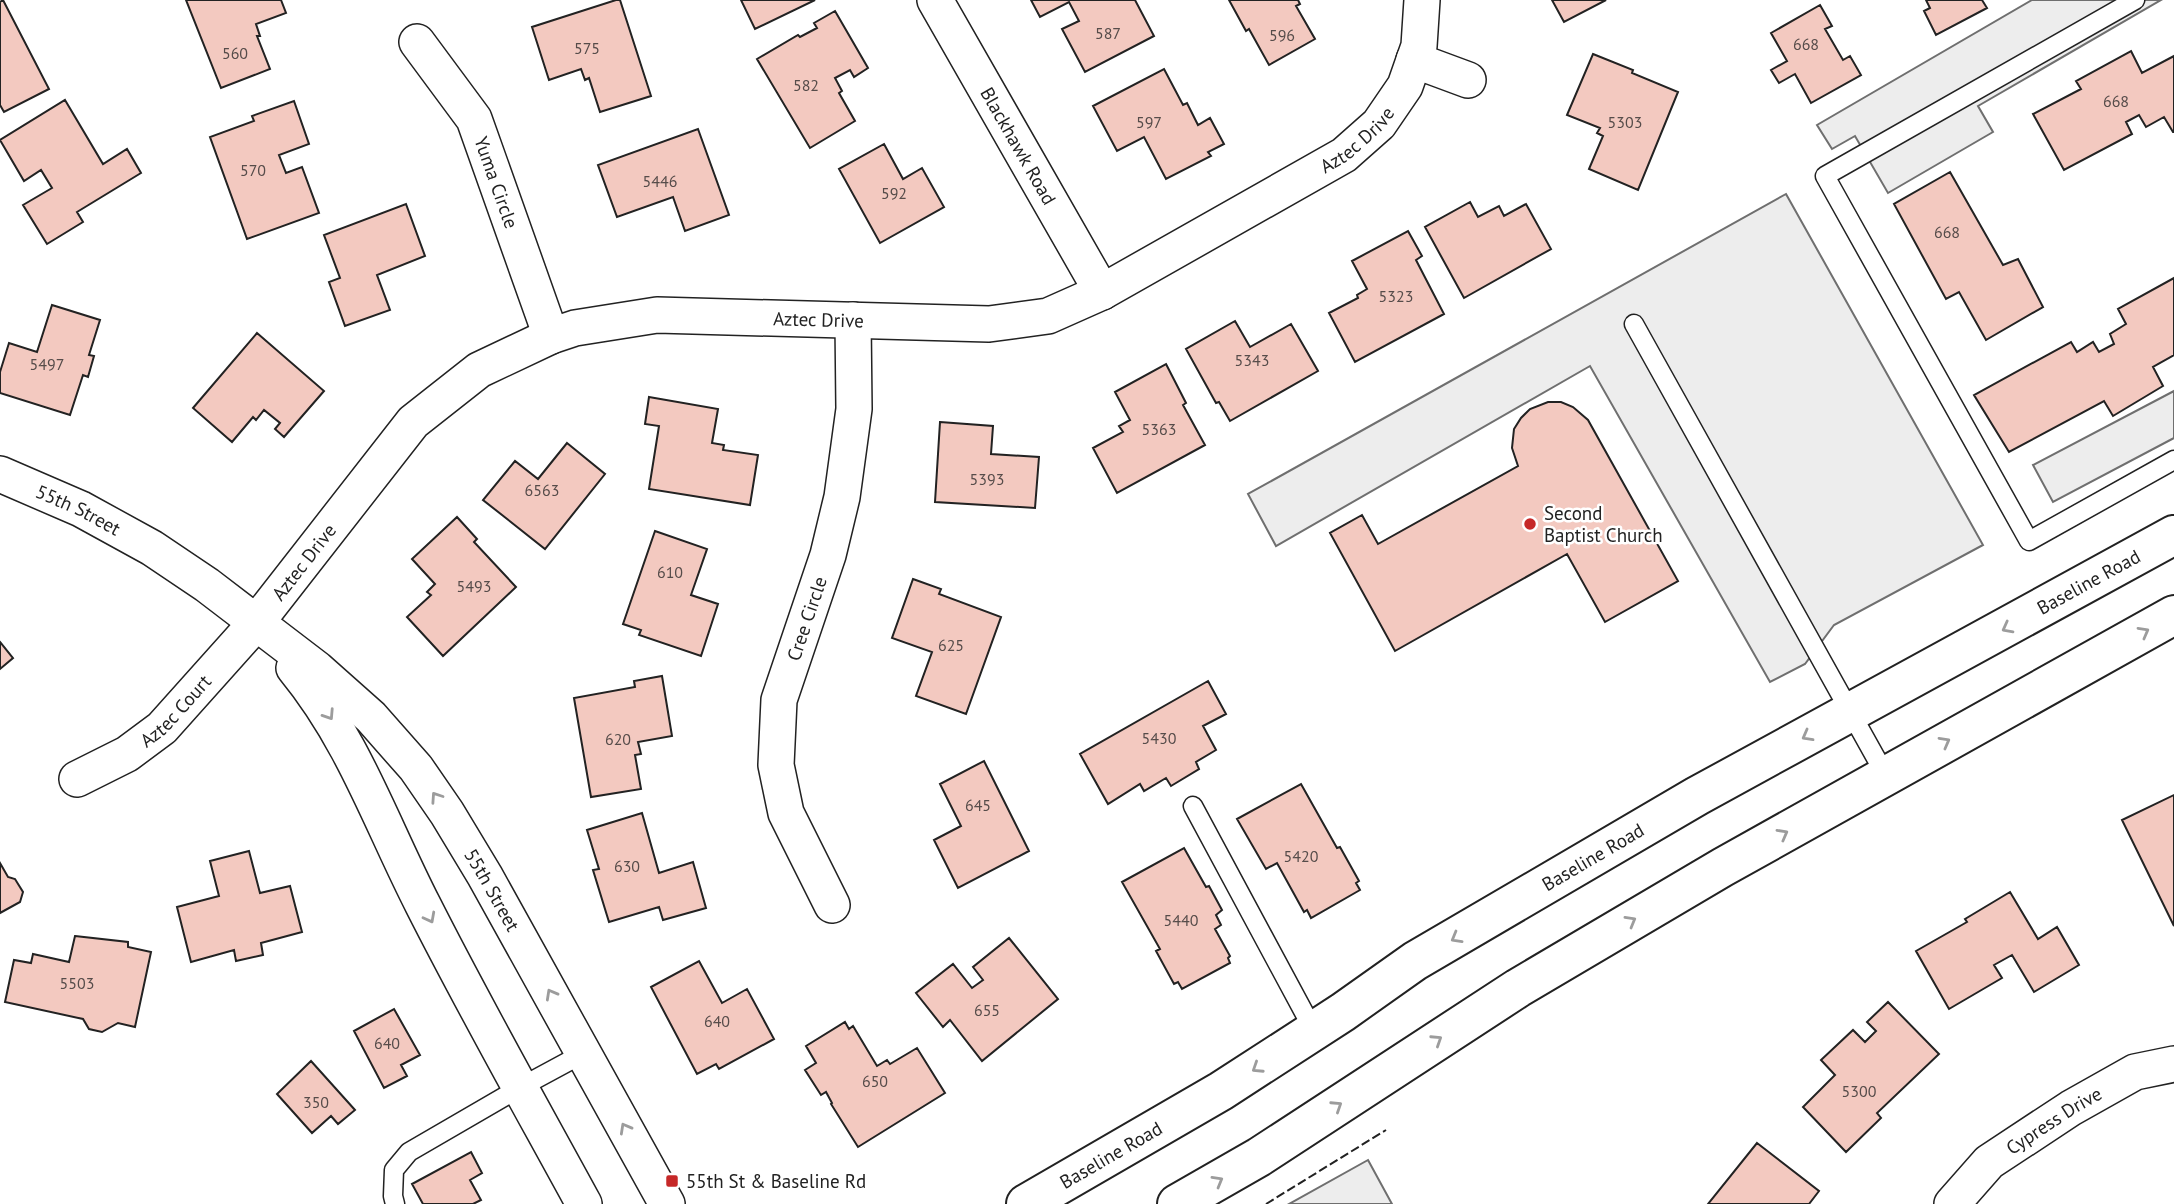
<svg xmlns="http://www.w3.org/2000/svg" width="2174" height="1204" font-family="'PT Sans',sans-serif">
<rect width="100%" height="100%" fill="#fff"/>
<path fill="#ededed" stroke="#6f6f6f" stroke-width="2" d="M 2032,0 L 2161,0 L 1978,106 L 1993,132 L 1888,193 L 1855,136 L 1832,149 L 1817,125 Z
M 1786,194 L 1983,545 L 1834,625 L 1805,664 L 1770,682 L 1590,366 L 1276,546 L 1248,494 Z
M 2174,391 L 2174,438 L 2053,502 L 2033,465 Z
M 1368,1160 L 1392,1204 L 1289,1204 Z"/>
<path fill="#f3c9c0" stroke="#222" stroke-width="2" d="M 3,0 L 49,89 L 4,112 L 0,105 L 0,2 Z
M 186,0 L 281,0 L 286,13 L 256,24 L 260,36 L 257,36 L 270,69 L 221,88 Z
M 616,0 L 620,0 L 651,96 L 600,112 L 589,78 L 585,80 L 581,69 L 549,80 L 532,27 Z
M 741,0 L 815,0 L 755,29 Z
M 1031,0 L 1135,0 L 1154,36 L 1085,72 L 1062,29 L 1079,21 L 1069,2 L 1040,17 Z
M 1229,0 L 1298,0 L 1300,4 L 1296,6 L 1315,39 L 1269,65 L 1249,29 L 1246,31 Z
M 1552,0 L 1606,0 L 1564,22 Z
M 1926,0 L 1982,0 L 1987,8 L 1936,35 L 1924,11 L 1930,8 Z
M 1820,5 L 1832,26 L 1825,29 L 1843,60 L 1850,56 L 1861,75 L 1811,103 L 1795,74 L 1779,83 L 1771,70 L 1787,61 L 1771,33 Z
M 835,11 L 868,68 L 854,77 L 850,70 L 835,78 L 842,91 L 839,93 L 855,121 L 810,148 L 757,59 L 798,35 L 800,37 L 817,28 L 814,23 Z
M 2131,51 L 2142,73 L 2174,56 L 2174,132 L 2173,132 L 2164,117 L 2146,127 L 2139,115 L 2126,122 L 2132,134 L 2064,170 L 2033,114 L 2081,89 L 2076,81 Z
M 1593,54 L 1633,70 L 1632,73 L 1678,92 L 1638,190 L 1589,169 L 1603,136 L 1597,133 L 1600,128 L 1567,115 Z
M 1164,69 L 1183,105 L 1187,103 L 1198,125 L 1210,118 L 1224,144 L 1208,152 L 1211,156 L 1166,179 L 1144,137 L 1117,151 L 1093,106 Z
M 65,100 L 103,164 L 127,149 L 141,173 L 77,212 L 83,222 L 47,244 L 23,205 L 52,188 L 41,170 L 24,181 L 0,140 Z
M 294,101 L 309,144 L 279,155 L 286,173 L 302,167 L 319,213 L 247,239 L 210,137 L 254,121 L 252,116 Z
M 698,129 L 729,215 L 685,231 L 673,197 L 617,217 L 598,165 Z
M 884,144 L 903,179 L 922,168 L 944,207 L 880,243 L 839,169 Z
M 1950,172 L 2003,265 L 2018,259 L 2043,307 L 1986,340 L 1959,292 L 1946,299 L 1894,204 Z
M 1470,202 L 1478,217 L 1499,206 L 1504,216 L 1526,204 L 1551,249 L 1464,298 L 1425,227 Z
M 406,204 L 425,256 L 377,275 L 390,310 L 345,326 L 329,282 L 340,278 L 324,235 Z
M 1408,231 L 1422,256 L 1416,260 L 1444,314 L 1355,362 L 1329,313 L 1358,298 L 1357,295 L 1367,289 L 1352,261 Z
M 2174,278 L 2174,355 L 2153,367 L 2163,386 L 2113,416 L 2104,401 L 2009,452 L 1974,395 L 2071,342 L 2077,352 L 2093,342 L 2099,352 L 2114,344 L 2110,334 L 2126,324 L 2118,309 Z
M 52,305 L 100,320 L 89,355 L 94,356 L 88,377 L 83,375 L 70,415 L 0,393 L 0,372 L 9,343 L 37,352 Z
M 1235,321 L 1250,347 L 1291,324 L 1318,371 L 1230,421 L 1219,402 L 1216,403 L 1186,349 Z
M 257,333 L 324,391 L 284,437 L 275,429 L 280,423 L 264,410 L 256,420 L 253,417 L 232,442 L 193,408 Z
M 1166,364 L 1186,403 L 1183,405 L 1205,445 L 1117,493 L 1093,448 L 1123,432 L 1119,426 L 1130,420 L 1115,392 Z
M 649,397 L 718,409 L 712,443 L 724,445 L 723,450 L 758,455 L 750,505 L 649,489 L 659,426 L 645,424 Z
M 1548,402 L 1561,402 L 1573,407 L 1588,420 L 1678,581 L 1605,622 L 1567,554 L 1395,651 L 1330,533 L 1362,515 L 1378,544 L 1518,466 L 1512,448 L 1514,429 L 1521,418 L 1530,409 Z
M 940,422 L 993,426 L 991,454 L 1039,457 L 1035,508 L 935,502 Z
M 567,443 L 605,474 L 545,549 L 483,500 L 515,461 L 538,479 Z
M 457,517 L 477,539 L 474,542 L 516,587 L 443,656 L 407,617 L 431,595 L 427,592 L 435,584 L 412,559 Z
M 655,531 L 707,549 L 691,595 L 718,604 L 701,656 L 639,635 L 641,630 L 623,624 Z
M 913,579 L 941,589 L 939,594 L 1001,617 L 966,714 L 916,696 L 932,652 L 892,638 Z
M 0,642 L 13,658 L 0,669 Z
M 662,676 L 672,736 L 638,742 L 641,754 L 635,755 L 641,789 L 591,797 L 574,698 L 635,687 L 634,681 Z
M 1208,681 L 1226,714 L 1203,726 L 1216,750 L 1196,762 L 1199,769 L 1171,786 L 1166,778 L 1144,791 L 1140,784 L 1108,804 L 1080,754 Z
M 984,761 L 1029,851 L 958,888 L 934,840 L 961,826 L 940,784 Z
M 1301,784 L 1337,848 L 1340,847 L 1359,881 L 1356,883 L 1360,890 L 1311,918 L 1307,910 L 1304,912 L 1277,863 L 1266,869 L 1237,819 Z
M 2174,795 L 2174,926 L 2122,820 Z
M 642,813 L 659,873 L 693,862 L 706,908 L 663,920 L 659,907 L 609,922 L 593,870 L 599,869 L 587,830 Z
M 1184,848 L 1206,887 L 1209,886 L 1222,910 L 1216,915 L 1221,925 L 1215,929 L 1230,956 L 1228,958 L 1230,963 L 1182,989 L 1178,982 L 1174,984 L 1156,951 L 1160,949 L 1122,882 Z
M 249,851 L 260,893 L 290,886 L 302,932 L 261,943 L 263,955 L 236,961 L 234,950 L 191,962 L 177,907 L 219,896 L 210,861 Z
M 0,863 L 8,877 L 15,879 L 23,892 L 20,902 L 0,913 Z
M 2010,892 L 2038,939 L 2057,927 L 2079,965 L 2034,992 L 2012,955 L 1994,965 L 2002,978 L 1949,1009 L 1916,951 L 1967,922 L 1965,919 Z
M 75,936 L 128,942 L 128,947 L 151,952 L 135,1027 L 118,1023 L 102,1032 L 89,1029 L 83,1019 L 5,1002 L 14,960 L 31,963 L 33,954 L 69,962 Z
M 1009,938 L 1058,999 L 982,1061 L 950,1020 L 943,1027 L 916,993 L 953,964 L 972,988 L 983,980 L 973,967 Z
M 699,961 L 722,1003 L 747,989 L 774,1039 L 719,1069 L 716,1064 L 697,1074 L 651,987 Z
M 1888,1002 L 1939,1054 L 1877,1113 L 1881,1118 L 1846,1152 L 1803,1107 L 1835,1075 L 1821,1060 L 1853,1030 L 1865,1042 L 1876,1031 L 1867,1022 Z
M 394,1009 L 420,1055 L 401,1065 L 407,1076 L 384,1088 L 354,1031 Z
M 845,1022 L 849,1029 L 853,1026 L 877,1066 L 887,1060 L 890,1064 L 917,1048 L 945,1093 L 858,1147 L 831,1104 L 832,1103 L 826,1092 L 821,1095 L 805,1070 L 816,1063 L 806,1046 Z
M 311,1061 L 355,1110 L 338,1124 L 331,1116 L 312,1133 L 277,1094 Z
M 1757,1143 L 1819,1191 L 1809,1204 L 1708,1204 Z
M 471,1152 L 482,1173 L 470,1180 L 481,1200 L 473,1204 L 423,1204 L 412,1184 Z"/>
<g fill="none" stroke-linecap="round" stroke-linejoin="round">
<defs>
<path id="service" d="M 2135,0 L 1825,176 L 2029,541 L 2174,460
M 1634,324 L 1886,776
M 1193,806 L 1314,1031
M 395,1204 L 393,1196 L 394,1170 L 409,1152 L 521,1087 L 584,1053"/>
<g id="minor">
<path id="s1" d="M 935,0 L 1102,292"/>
<path id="s2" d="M 417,42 L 474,119 L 551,336"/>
<path d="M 1414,60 L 1468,80"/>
<path id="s3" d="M 0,474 L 81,509 L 152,548 L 207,585 L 317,669 L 371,717 L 416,768 L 447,813 L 485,876 L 667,1204"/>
<path d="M 294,668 C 354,741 381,823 423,905 C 474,1006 530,1105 584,1204"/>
<path id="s4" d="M 77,779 L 127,754 L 162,728 L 256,623 L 413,422 L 479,370 L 551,336 L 575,328 L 657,315 L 989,324 L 1048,316 L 1102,292 L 1344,155 L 1379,124 L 1405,86 L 1419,46 L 1422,0"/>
<path id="s5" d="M 832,905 L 786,813 L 776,765 L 779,700 L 828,555 L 842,497 L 854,409 L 853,320"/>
<path id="s6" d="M 1952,1204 L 1989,1162 L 2071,1108 L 2135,1072 L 2174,1064"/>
</g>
<g id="secondary">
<path id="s7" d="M 1026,1204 L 1221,1091 L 1343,1012 L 1415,961 L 1697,796 L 2174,535"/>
<path d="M 1177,1204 L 1259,1157 L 1518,988 L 1723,867 L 2174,615"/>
</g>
</defs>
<use href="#service" stroke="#222" stroke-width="21"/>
<use href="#minor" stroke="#222" stroke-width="38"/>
<use href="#secondary" stroke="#222" stroke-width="42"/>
<use href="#service" stroke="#fff" stroke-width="18"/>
<use href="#minor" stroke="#fff" stroke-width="35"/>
<use href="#secondary" stroke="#fff" stroke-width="38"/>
<path stroke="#222" stroke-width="2" stroke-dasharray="9 3.5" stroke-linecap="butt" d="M 1266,1204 L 1386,1130"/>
</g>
<defs><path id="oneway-chevron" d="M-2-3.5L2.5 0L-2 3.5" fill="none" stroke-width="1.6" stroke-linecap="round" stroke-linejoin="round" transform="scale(1.75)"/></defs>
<g stroke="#9c9c9c">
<use href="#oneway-chevron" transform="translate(2007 628) rotate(152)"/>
<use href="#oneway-chevron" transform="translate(2144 632) rotate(-29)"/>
<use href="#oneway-chevron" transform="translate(329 715) rotate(57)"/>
<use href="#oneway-chevron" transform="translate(1807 736) rotate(151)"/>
<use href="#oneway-chevron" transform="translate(1945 742) rotate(-29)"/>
<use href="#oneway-chevron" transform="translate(436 797) rotate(-124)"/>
<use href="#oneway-chevron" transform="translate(1783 834) rotate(-29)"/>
<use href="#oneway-chevron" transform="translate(430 918) rotate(62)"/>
<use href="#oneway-chevron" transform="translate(1631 921) rotate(-30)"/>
<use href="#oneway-chevron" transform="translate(1456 938) rotate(150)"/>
<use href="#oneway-chevron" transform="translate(551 994) rotate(-119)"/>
<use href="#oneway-chevron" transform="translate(1437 1040) rotate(-33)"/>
<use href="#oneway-chevron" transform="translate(1257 1068) rotate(147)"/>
<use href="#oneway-chevron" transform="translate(1337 1106) rotate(-33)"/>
<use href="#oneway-chevron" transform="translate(625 1128) rotate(-119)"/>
<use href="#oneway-chevron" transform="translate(1218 1181) rotate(-30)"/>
</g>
<g fill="#c62828" stroke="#fff" stroke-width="2.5">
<circle cx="1530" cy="524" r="7"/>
<rect x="665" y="1174" width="14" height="14" rx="3.5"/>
</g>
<g text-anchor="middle" stroke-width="5" stroke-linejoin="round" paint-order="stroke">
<g font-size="16" fill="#564c4a">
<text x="1108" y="39">587</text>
<text x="1282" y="41">596</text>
<text x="1806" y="50">668</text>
<text x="587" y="54">575</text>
<text x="235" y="59">560</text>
<text x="806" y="91">582</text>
<text x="2116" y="107">668</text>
<text x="1149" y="128">597</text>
<text x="1625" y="128">5303</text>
<text x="253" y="176">570</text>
<text x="660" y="187">5446</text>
<text x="894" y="199">592</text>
<text x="1947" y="238">668</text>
<text x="1396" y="302">5323</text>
<text x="1252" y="366">5343</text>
<text x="47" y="370">5497</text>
<text x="1159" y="435">5363</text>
<text x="987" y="485">5393</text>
<text x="542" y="496">6563</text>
<text x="670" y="578">610</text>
<text x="474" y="592">5493</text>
<text x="951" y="651">625</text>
<text x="1159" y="744">5430</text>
<text x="618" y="745">620</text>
<text x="978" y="811">645</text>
<text x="1301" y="862">5420</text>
<text x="627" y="872">630</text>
<text x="1181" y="926">5440</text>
<text x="77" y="989">5503</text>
<text x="987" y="1016">655</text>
<text x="717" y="1027">640</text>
<text x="387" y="1049">640</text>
<text x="875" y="1087">650</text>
<text x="1859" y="1097">5300</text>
<text x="316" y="1108">350</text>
</g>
<g font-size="19" fill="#222" stroke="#fff">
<text dy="7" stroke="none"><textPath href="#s4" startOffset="1516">Aztec Drive</textPath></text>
<text dy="7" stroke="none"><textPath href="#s1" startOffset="168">Blackhawk Road</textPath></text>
<text dy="7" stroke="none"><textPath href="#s2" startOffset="163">Yuma Circle</textPath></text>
<text dy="7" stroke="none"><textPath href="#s4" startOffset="929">Aztec Drive</textPath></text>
<text dy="7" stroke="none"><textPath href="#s3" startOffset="86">55th Street</textPath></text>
<text dy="7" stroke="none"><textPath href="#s4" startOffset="318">Aztec Drive</textPath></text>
<text dy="7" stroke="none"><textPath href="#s7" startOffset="1232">Baseline Road</textPath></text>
<text dy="7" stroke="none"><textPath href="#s5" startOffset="303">Cree Circle</textPath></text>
<text dy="7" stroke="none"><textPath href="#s4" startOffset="121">Aztec Court</textPath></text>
<text dy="7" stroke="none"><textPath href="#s7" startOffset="665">Baseline Road</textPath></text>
<text dy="7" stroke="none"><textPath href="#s3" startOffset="658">55th Street</textPath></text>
<text dy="7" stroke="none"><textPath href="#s6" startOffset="133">Cypress Drive</textPath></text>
<text dy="7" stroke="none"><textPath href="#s7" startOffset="98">Baseline Road</textPath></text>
</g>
<g font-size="19" fill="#222" stroke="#fff" text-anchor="start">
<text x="1544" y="520">Second<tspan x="1544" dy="22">Baptist Church</tspan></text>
<text x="686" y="1188">55th St &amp; Baseline Rd</text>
</g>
</g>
</svg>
